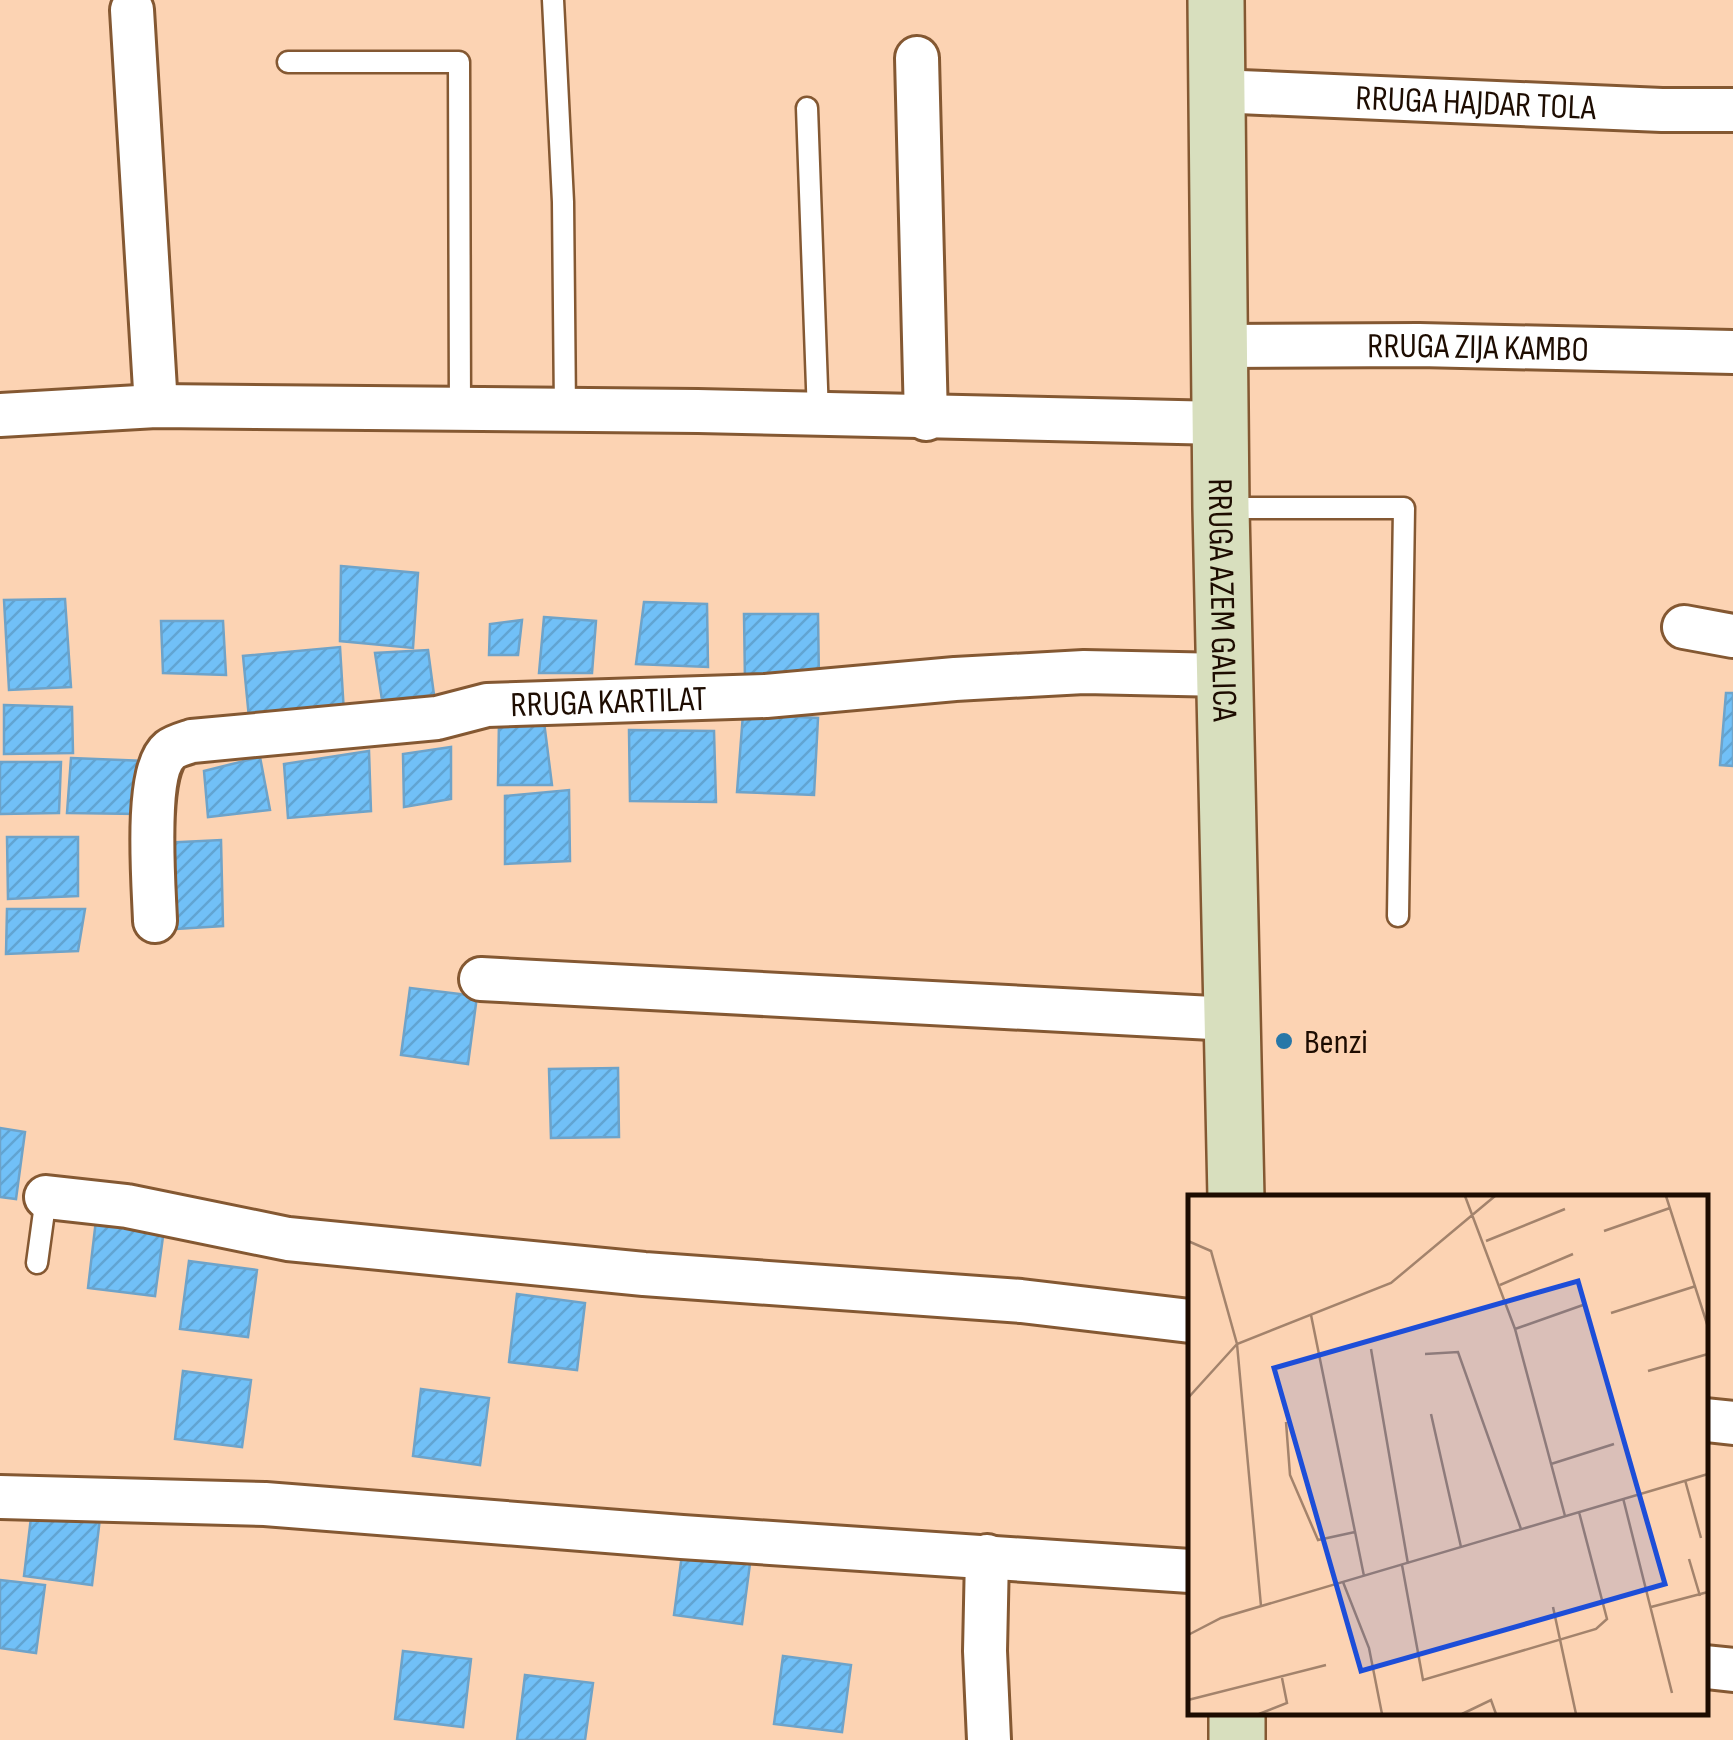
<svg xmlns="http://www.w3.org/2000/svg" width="1733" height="1740" font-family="'Sofia Sans Condensed',sans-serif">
<defs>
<pattern id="building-hatch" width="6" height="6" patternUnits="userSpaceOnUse" patternTransform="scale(2.5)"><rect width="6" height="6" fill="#71c0f7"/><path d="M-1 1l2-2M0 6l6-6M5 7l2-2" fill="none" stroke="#61a4d2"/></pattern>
</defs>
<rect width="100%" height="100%" fill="#fcd3b3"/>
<path fill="url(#building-hatch)" stroke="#6ea3c9" stroke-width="2.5" d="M 341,566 L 418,573 L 413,648 L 340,641 Z
M 65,599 L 71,687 L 9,690 L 4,600 Z
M 644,602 L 707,604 L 708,667 L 636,664 Z
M 744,614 L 818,614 L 819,682 L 745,682 Z
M 544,617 L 596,621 L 592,673 L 539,673 Z
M 522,620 L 518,655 L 489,655 L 490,624 Z
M 161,621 L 223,621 L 226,675 L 163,673 Z
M 340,647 L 344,713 L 249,718 L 243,656 Z
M 428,650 L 434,695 L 382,700 L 375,653 Z
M 1726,693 L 1733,693 L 1733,766 L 1720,765 Z
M 4,705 L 72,707 L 73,753 L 4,754 Z
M 543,714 L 552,785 L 498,785 L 499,720 Z
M 743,714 L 818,718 L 814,795 L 737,792 Z
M 629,730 L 714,731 L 716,802 L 630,801 Z
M 451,747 L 451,799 L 404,807 L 403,754 Z
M 369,751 L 371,811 L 288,818 L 284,764 Z
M 260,757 L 270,810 L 208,817 L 204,771 Z
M 71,758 L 146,761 L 139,814 L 67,813 Z
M 0,762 L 61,762 L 59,813 L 0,814 Z
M 569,790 L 570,861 L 505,864 L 505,796 Z
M 7,837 L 78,837 L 78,896 L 8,899 Z
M 221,840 L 223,926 L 161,930 L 161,843 Z
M 7,909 L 85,909 L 78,951 L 6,954 Z
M 410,988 L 477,996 L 468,1064 L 401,1055 Z
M 618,1068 L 619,1137 L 551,1138 L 549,1069 Z
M 0,1128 L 25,1132 L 16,1199 L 0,1197 Z
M 96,1220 L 164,1229 L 155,1296 L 88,1288 Z
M 189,1261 L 257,1270 L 248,1337 L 180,1329 Z
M 517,1294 L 585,1303 L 577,1370 L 509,1362 Z
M 183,1371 L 251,1380 L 242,1447 L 175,1439 Z
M 421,1389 L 489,1398 L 480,1465 L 413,1456 Z
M 32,1509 L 100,1518 L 92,1585 L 24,1576 Z
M 683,1547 L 751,1556 L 742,1624 L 674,1615 Z
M 0,1580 L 45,1585 L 36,1653 L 0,1648 Z
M 403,1651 L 471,1659 L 463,1727 L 395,1719 Z
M 783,1656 L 851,1665 L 842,1732 L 774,1724 Z
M 525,1675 L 593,1683 L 585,1740 L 517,1740 Z"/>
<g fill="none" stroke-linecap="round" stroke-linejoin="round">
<defs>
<path id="service" d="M 553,0 L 563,202 L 565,410
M 288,62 L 459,62 L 460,410
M 807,108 L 818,415
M 1223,508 L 1404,508 L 1398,916
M 37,1263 L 46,1197"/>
<g id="minor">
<path d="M 132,10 L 156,406"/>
<path d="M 917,58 L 926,419"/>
<path id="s1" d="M 1216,91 L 1662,110 L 1733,110"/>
<path id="s2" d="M 1220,346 L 1419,345 L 1733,352"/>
<path d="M 0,415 L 156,406 L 698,411 L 1221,423"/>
<path d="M 1684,627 L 1733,636"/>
<path id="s3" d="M 155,921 C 154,887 144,771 170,750 C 175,746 186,743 192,741 L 437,718 L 487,705 L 766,696 L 955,679 L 1084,672 L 1225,675"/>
<path d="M 481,979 L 1231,1019"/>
<path d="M 46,1197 L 127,1206 L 288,1239 L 644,1274 L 1021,1301 L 1190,1321"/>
<path d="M 1706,1420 L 1733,1423"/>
<path d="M 0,1497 L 265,1504 L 682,1537 L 1190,1571"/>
<path d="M 987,1556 L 985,1651 L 989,1740"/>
<path d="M 1706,1667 L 1733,1670"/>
</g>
<g id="secondary">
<path id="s4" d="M 1216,0 L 1221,508 L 1236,1198"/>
<path d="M 1237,1712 L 1237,1740"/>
</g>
</defs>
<use href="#service" stroke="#845832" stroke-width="25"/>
<use href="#minor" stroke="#845832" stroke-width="48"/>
<use href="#secondary" stroke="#845832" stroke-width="60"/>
<use href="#service" stroke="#fff" stroke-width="20"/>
<use href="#minor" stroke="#fff" stroke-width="42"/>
<use href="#secondary" stroke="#d8dfbe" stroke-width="55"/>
</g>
<circle fill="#2777a8" stroke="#fcd3b3" stroke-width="4" cx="1284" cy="1041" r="10"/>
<g text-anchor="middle" stroke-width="8" stroke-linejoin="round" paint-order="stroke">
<g font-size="35" fill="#1d0c01" stroke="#fcd3b3">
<text dy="12" stroke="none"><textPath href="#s1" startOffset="260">RRUGA HAJDAR TOLA</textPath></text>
<text dy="12" stroke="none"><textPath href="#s2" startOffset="258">RRUGA ZIJA KAMBO</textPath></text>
<text dy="12" stroke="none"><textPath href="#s4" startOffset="600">RRUGA AZEM GALICA</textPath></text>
<text dy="12" stroke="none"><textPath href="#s3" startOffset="618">RRUGA KARTILAT</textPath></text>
</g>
<g font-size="35" fill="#1d0c01" stroke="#fcd3b3" text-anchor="start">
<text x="1304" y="1053">Benzi</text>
</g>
</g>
<g transform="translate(1188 1195)">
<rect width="520" height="520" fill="#fcd3b3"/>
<path fill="none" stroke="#a3836c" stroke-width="2.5" d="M 277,1 L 327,134 L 377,321M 478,1 L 520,132M 416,36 L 482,13M 0,46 L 23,56 L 49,149 L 73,411M 298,46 L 377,14M 312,90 L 385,59M 423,118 L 508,91M 123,120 L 176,381M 327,134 L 395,110M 183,154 L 220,369M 237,159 L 270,157 L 333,334M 460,176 L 520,159M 0,203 L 49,149 L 203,88 L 307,1M 243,219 L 273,352M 98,227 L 102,280 L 130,345 L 167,337M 363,269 L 426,249M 497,285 L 513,343M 435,303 L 484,498M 501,364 L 512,401M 214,370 L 235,485 L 408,434 L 419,424 L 391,317M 155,387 L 181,453 L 194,519M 365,412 L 388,519M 463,412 L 520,397M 0,440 L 33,423 L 520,279M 0,505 L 138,470M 71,519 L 99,508 L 94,483M 274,519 L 303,505 L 308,519"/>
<path fill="#1d4ed8" fill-opacity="0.15" stroke="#1d4ed8" stroke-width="5" d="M 390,86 L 477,389 L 173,476 L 86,173 Z"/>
<rect width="520" height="520" fill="none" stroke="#1d0c01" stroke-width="5"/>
</g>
</svg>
